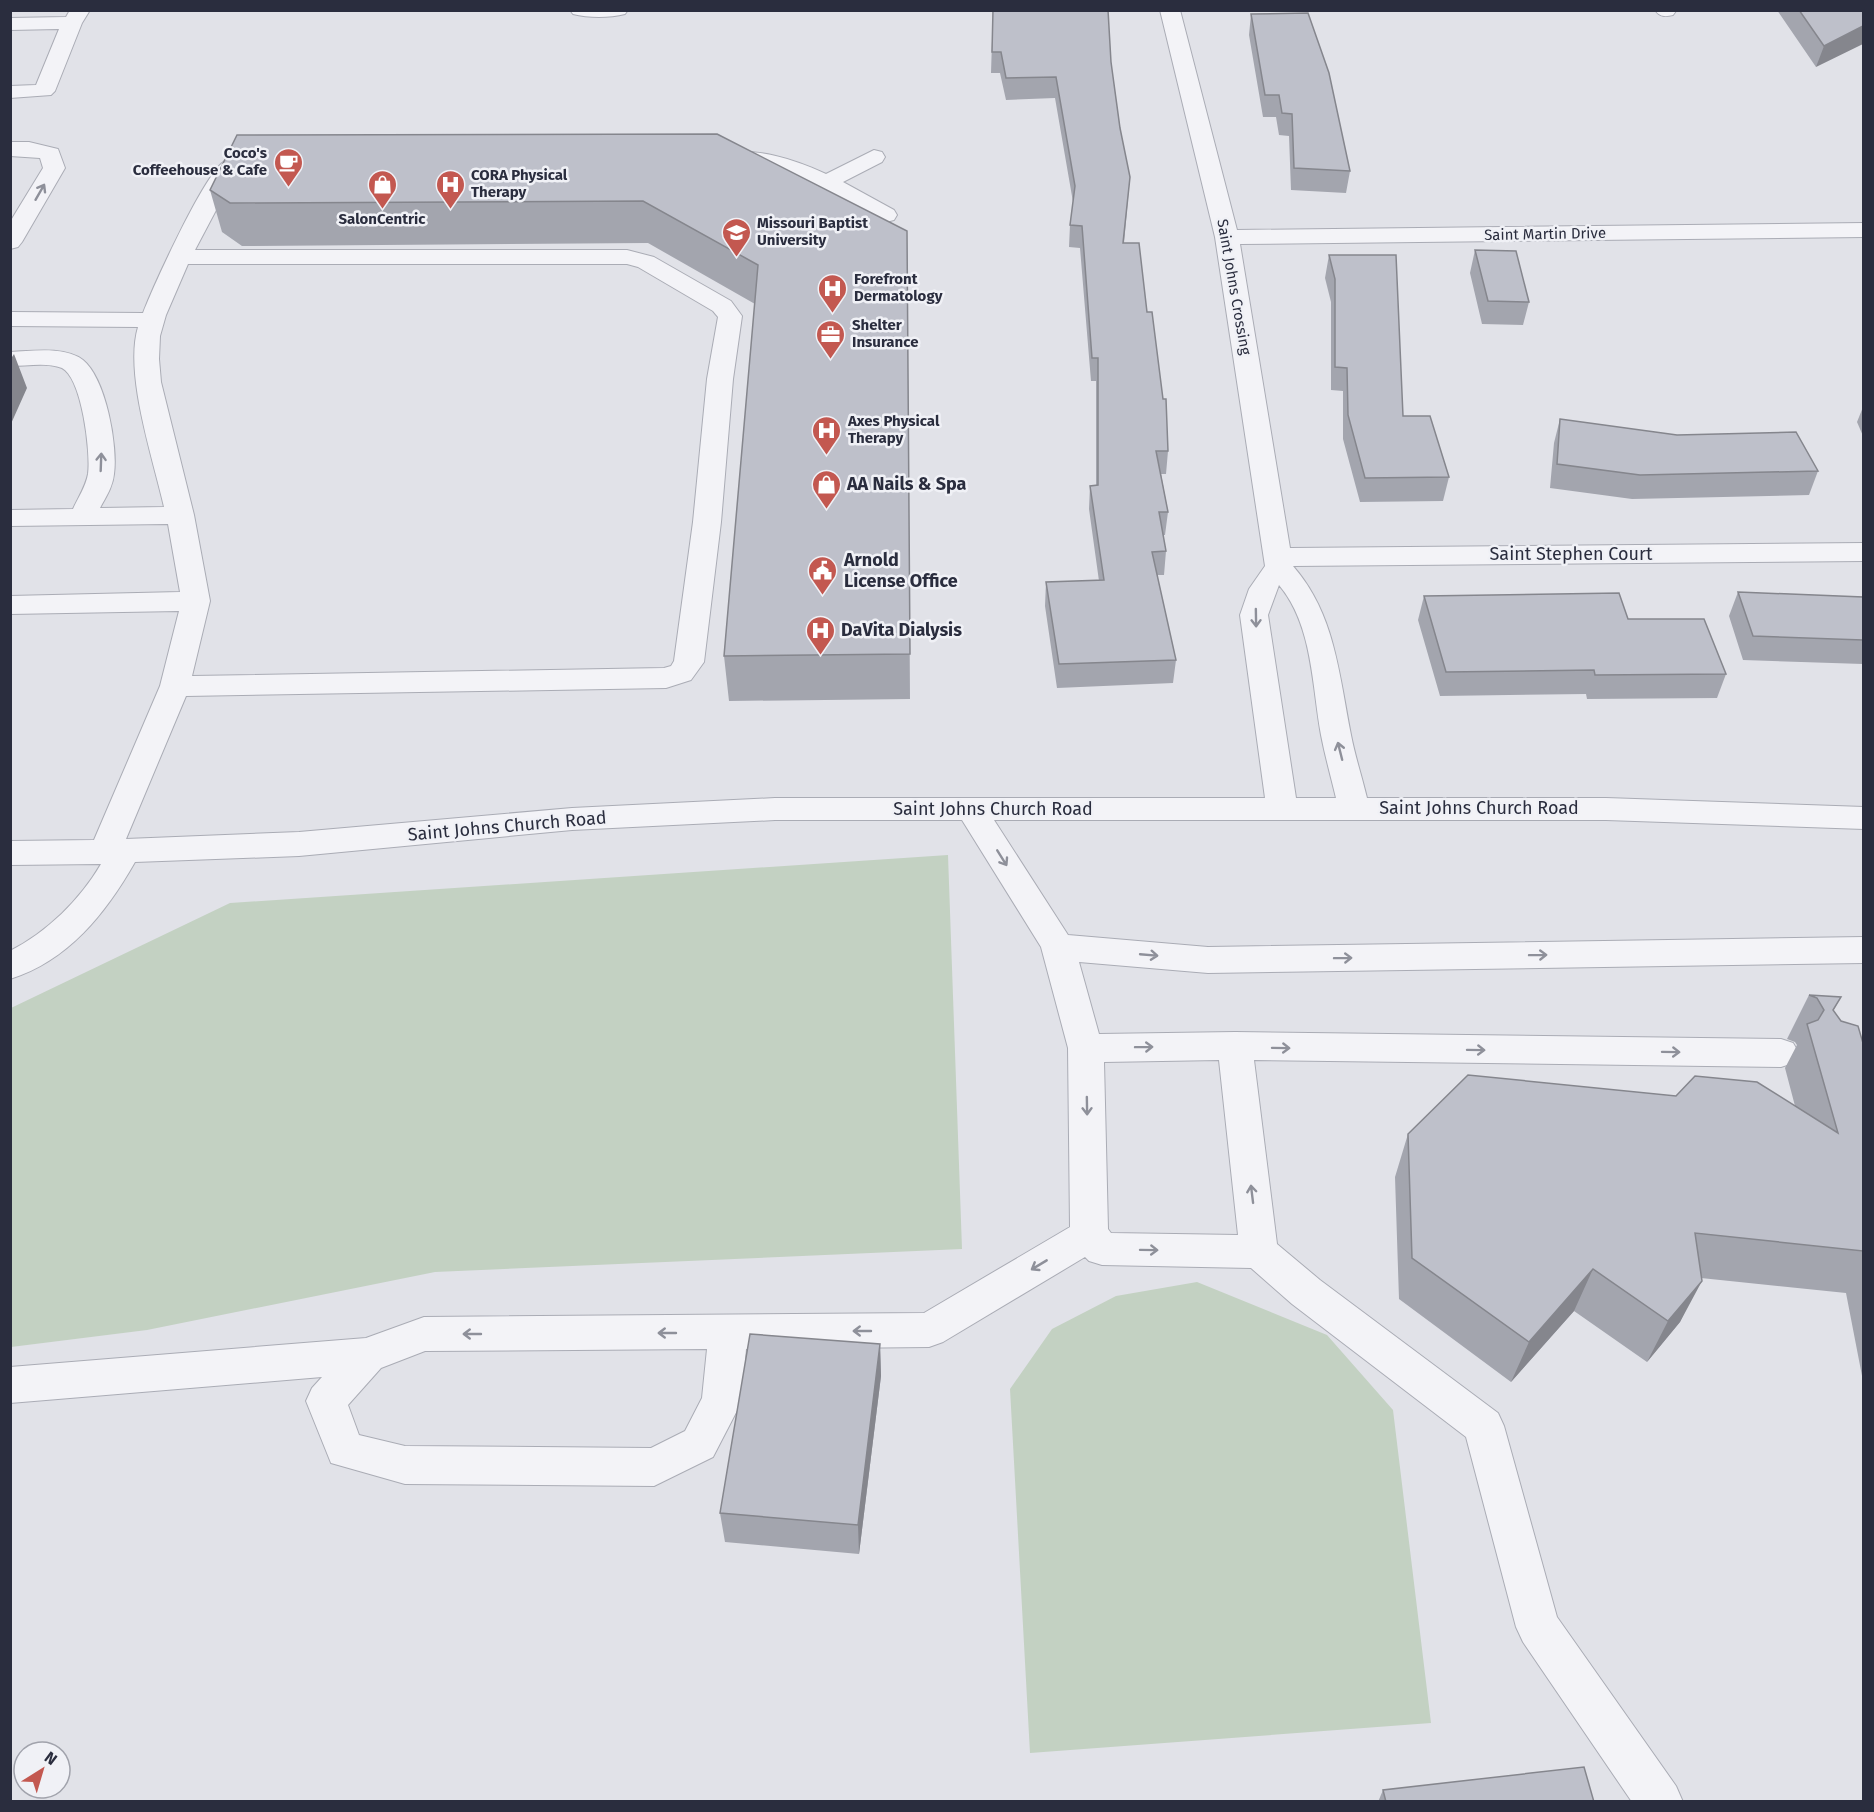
<svg xmlns="http://www.w3.org/2000/svg" width="1874" height="1812" font-family="'Fira Sans',sans-serif">
<rect width="100%" height="100%" fill="#e1e2e8"/>
<path fill="#c3d1c2" d="M 948,855 L 962,1249 L 435,1272 L 147,1330 L 11,1347 L 11,1008 L 230,903 Z
M 1197,1282 L 1327,1335 L 1393,1410 L 1431,1723 L 1030,1753 L 1010,1389 L 1052,1329 L 1116,1296 Z"/>
<g fill="none" stroke-linecap="round" stroke-linejoin="round">
<defs>
<path id="minor" d="M 70,10 L 90,10 L 82,23 L 55,91 L 51,95 L 10,98 L 10,86 L 36,85 L 59,29 L 10,30 L 10,18 L 66,17 Z
M 570,10 L 628,10 L 625,14 C 610,18 588,18 573,14 Z
M 1160,10 L 1180,10 L 1237,230 L 1864,223 L 1864,237 L 1240,244 L 1290,548 L 1864,543 L 1864,561 L 1293,566 C 1335,614 1339,674 1351,735 C 1355,756 1362,777 1367,798 L 1606,798 L 1864,807 L 1864,829 L 1606,820 L 994,820 L 1068,935 L 1208,947 L 1864,937 L 1864,963 L 1208,973 L 1079,962 L 1099,1034 L 1235,1032 L 1781,1039 L 1793,1043 L 1799,1053 L 1793,1063 L 1781,1067 L 1254,1060 L 1277,1244 L 1320,1280 L 1498,1413 L 1504,1426 L 1557,1617 L 1676,1786 L 1683,1802 L 1632,1802 L 1523,1642 L 1516,1627 L 1466,1437 L 1292,1304 L 1251,1268 L 1102,1265 L 1089,1261 L 1085,1257 L 943,1342 L 929,1347 L 746,1349 L 742,1401 L 713,1457 L 654,1486 L 405,1484 L 331,1463 L 306,1401 L 312,1388 L 322,1377 L 10,1403 L 10,1367 L 366,1338 L 424,1317 L 924,1313 L 1070,1227 L 1068,1048 L 1041,947 L 962,820 L 775,820 L 572,830 L 299,856 L 135,862 C 106,913 68,961 10,979 L 10,951 C 47,932 80,900 101,864 L 10,865 L 10,841 L 94,840 L 160,686 L 179,611 L 10,614 L 10,596 L 180,592 L 168,524 L 10,526 L 10,510 L 73,509 C 78,498 86,486 88,474 C 91,453 82,378 62,368 C 47,362 26,366 10,366 L 10,352 C 32,351 65,346 83,360 C 106,379 118,446 114,474 C 113,486 106,497 100,508 L 164,507 C 153,458 124,374 138,327 L 10,326 L 10,312 L 143,313 C 153,287 205,172 225,161 C 233,157 240,156 248,158 L 251,163 L 233,178 L 195,250 L 627,250 L 654,257 L 731,301 L 742,316 L 733,379 L 721,522 L 704,662 L 691,680 L 666,688 L 186,696 L 126,839 L 299,832 L 572,808 L 775,798 L 1265,798 L 1240,615 L 1249,589 L 1265,566 L 1215,237 ZM 188,264 L 627,264 L 638,267 L 713,311 L 718,317 L 707,379 L 693,522 L 674,661 L 671,666 L 664,668 L 192,676 L 210,601 L 194,515 L 161,382 L 159,359 L 160,336 L 166,315 ZM 1279,585 C 1313,625 1312,687 1321,735 C 1325,756 1331,777 1336,798 L 1296,798 L 1268,615 ZM 1219,1060 L 1238,1235 L 1111,1233 L 1108,1229 L 1104,1062 ZM 707,1349 L 702,1398 L 685,1431 L 651,1448 L 405,1446 L 359,1435 L 348,1405 L 381,1368 L 425,1351 Z
M 1655,10 L 1676,10 L 1676,11 L 1673,15 C 1665,17 1660,17 1655,10 Z
M 10,142 L 29,142 L 58,149 L 65,168 L 22,242 L 18,247 L 10,249 L 10,222 L 43,168 L 40,158 L 10,156 Z
M 874,150 L 882,152 L 885,157 L 882,162 L 843,182 L 894,210 L 897,215 L 894,220 L 886,222 L 878,220 L 822,189 L 785,173 L 722,164 L 719,159 L 722,154 C 754,146 796,160 826,174 Z"/>
</defs>
<use href="#minor" stroke="#aaacb5" stroke-width="2"/>
<use href="#minor" fill="#f3f3f7" fill-rule="evenodd"/>
</g>
<path fill="#a3a5ae" d="M 993,10 L 1111,62 L 1120,128 L 1130,177 L 1124,243 L 1147,312 L 1168,451 L 1166,474 L 1161,474 L 1168,512 L 1165,535 L 1163,535 L 1166,551 L 1164,575 L 1157,575 L 1176,660 L 1173,683 L 1057,688 L 1045,606 L 1046,582 L 1099,581 L 1089,509 L 1090,486 L 1096,485 L 1096,381 L 1091,381 L 1080,248 L 1069,247 L 1070,225 L 1073,202 L 1055,98 L 1006,100 L 1000,73 L 991,73 Z
M 1777,10 L 1863,10 L 1816,67 Z
M 1251,14 L 1350,171 L 1346,193 L 1291,190 L 1289,136 L 1279,135 L 1276,117 L 1263,117 L 1249,35 Z
M 237,135 L 907,231 L 910,699 L 729,701 L 724,656 L 755,304 L 648,243 L 242,246 L 222,232 L 210,190 Z
M 1475,250 L 1529,302 L 1523,325 L 1482,324 L 1470,273 Z
M 1329,255 L 1403,416 L 1449,477 L 1443,501 L 1360,502 L 1343,439 L 1343,391 L 1331,390 L 1331,302 L 1325,278 Z
M 1863,407 L 1863,436 L 1857,422 Z
M 1560,419 L 1818,471 L 1809,495 L 1632,499 L 1550,488 L 1554,443 Z
M 1738,592 L 1863,597 L 1863,664 L 1743,660 L 1729,616 Z
M 1424,596 L 1628,619 L 1726,674 L 1717,698 L 1587,699 L 1586,694 L 1440,696 L 1418,620 Z
M 1809,995 L 1841,997 L 1833,1011 L 1841,1021 L 1863,1043 L 1863,1381 L 1846,1293 L 1701,1278 L 1680,1322 L 1647,1362 L 1574,1311 L 1511,1382 L 1399,1299 L 1395,1177 L 1408,1134 L 1676,1096 L 1795,1106 L 1785,1068 L 1797,1045 L 1795,1042 L 1787,1039 Z
M 880,1344 L 881,1376 L 859,1554 L 725,1542 L 720,1513 Z
M 1383,1790 L 1594,1802 L 1378,1802 Z"/>
<path fill="#85868d" d="M 1863,26 L 1863,44 L 1816,67 L 1824,46 Z
M 14,354 L 27,388 L 10,426 L 10,360 Z
M 1593,1269 L 1574,1311 L 1511,1382 L 1529,1342 Z
M 1702,1281 L 1680,1322 L 1647,1362 L 1668,1321 Z
M 880,1344 L 881,1376 L 859,1554 L 858,1525 Z"/>
<path fill="#bec0ca" stroke="#85868d" stroke-width="1.5" d="M 993,10 L 1108,10 L 1111,62 L 1120,128 L 1130,177 L 1123,243 L 1139,243 L 1147,312 L 1152,312 L 1163,399 L 1166,399 L 1168,451 L 1156,451 L 1168,512 L 1159,512 L 1166,551 L 1152,552 L 1176,660 L 1059,664 L 1046,582 L 1104,580 L 1090,486 L 1098,485 L 1098,358 L 1092,358 L 1082,226 L 1070,225 L 1075,186 L 1056,77 L 1006,78 L 1001,52 L 992,52 Z
M 1799,10 L 1863,10 L 1863,26 L 1824,46 Z
M 1308,13 L 1329,73 L 1350,171 L 1294,168 L 1292,114 L 1282,113 L 1279,95 L 1265,95 L 1251,14 Z
M 717,134 L 907,231 L 910,654 L 724,656 L 758,265 L 643,201 L 230,203 L 210,190 L 237,135 Z
M 1475,250 L 1516,251 L 1529,302 L 1488,301 Z
M 1329,255 L 1396,255 L 1403,416 L 1430,416 L 1449,477 L 1365,478 L 1348,415 L 1347,368 L 1335,367 L 1335,279 Z
M 1560,419 L 1677,435 L 1796,432 L 1818,471 L 1640,475 L 1557,464 Z
M 1738,592 L 1863,597 L 1863,640 L 1753,636 Z
M 1619,593 L 1628,619 L 1704,619 L 1726,674 L 1595,675 L 1594,670 L 1446,672 L 1424,596 Z
M 1809,995 L 1841,997 L 1833,1010 L 1841,1021 L 1858,1026 L 1863,1043 L 1863,1251 L 1695,1233 L 1702,1281 L 1668,1321 L 1593,1269 L 1529,1342 L 1412,1258 L 1408,1134 L 1468,1075 L 1676,1096 L 1695,1076 L 1757,1082 L 1838,1133 L 1807,1024 L 1818,1020 L 1824,1010 L 1817,998 Z
M 750,1334 L 880,1344 L 858,1525 L 720,1513 Z
M 1584,1767 L 1594,1802 L 1386,1802 L 1383,1790 Z"/>
<defs><path id="oneway-shaft" d="M-6 0H5M1.5-3L5.5 0L1.5 3" fill="none" stroke-width="1.6" stroke-linecap="round" stroke-linejoin="round" transform="scale(1.5)"/></defs>
<g stroke="#8e909a">
<use href="#oneway-shaft" transform="translate(40 192) rotate(-60)"/>
<use href="#oneway-shaft" transform="translate(101 462) rotate(-88)"/>
<use href="#oneway-shaft" transform="translate(1256 618) rotate(89)"/>
<use href="#oneway-shaft" transform="translate(1340 751) rotate(-104)"/>
<use href="#oneway-shaft" transform="translate(1002 858) rotate(58)"/>
<use href="#oneway-shaft" transform="translate(1149 955) rotate(5)"/>
<use href="#oneway-shaft" transform="translate(1538 955) rotate(-1)"/>
<use href="#oneway-shaft" transform="translate(1343 958) rotate(-1)"/>
<use href="#oneway-shaft" transform="translate(1144 1047) rotate(-1)"/>
<use href="#oneway-shaft" transform="translate(1281 1048) rotate(1)"/>
<use href="#oneway-shaft" transform="translate(1476 1050) rotate(1)"/>
<use href="#oneway-shaft" transform="translate(1671 1052) rotate(1)"/>
<use href="#oneway-shaft" transform="translate(1087 1106) rotate(89)"/>
<use href="#oneway-shaft" transform="translate(1252 1194) rotate(-97)"/>
<use href="#oneway-shaft" transform="translate(1149 1250) rotate(1)"/>
<use href="#oneway-shaft" transform="translate(1039 1265) rotate(149)"/>
<use href="#oneway-shaft" transform="translate(862 1331) rotate(180)"/>
<use href="#oneway-shaft" transform="translate(667 1333) rotate(180)"/>
<use href="#oneway-shaft" transform="translate(472 1334) rotate(180)"/>
</g>
<defs>
<symbol id="cafe-pin" viewBox="-11 -11 22 30"><path d="M0 17L-7.5 6A9.5 9.5 0 1 1 7.5 6Z" fill="#c35850" stroke="#f0f1f6"/><path d="M-5.5-4.5H6V0H3Q3 3.5 0 3.5H-2.5Q-5.5 3.5-5.5 0ZM3-3.2v2h1.7v-2ZM-6 4.5H4V6H-6Z" fill="#fff"/></symbol>
<symbol id="shop-pin" viewBox="-11 -11 22 30"><path d="M0 17L-7.5 6A9.5 9.5 0 1 1 7.5 6Z" fill="#c35850" stroke="#f0f1f6"/><path d="M-5-2.5h2.3a2.7 3.5 0 0 1 5.4 0H5L5.5 6h-11ZM-1.5-2.5h3a1.5 2.3 0 0 0-3 0Z" fill="#fff"/></symbol>
<symbol id="hospital-pin" viewBox="-11 -11 22 30"><path d="M0 17L-7.5 6A9.5 9.5 0 1 1 7.5 6Z" fill="#c35850" stroke="#f0f1f6"/><path d="M-5-5h3v3.5h4V-5h3V5h-3V1.5h-4V5h-3Z" fill="#fff"/></symbol>
<symbol id="university-pin" viewBox="-11 -11 22 30"><path d="M0 17L-7.5 6A9.5 9.5 0 1 1 7.5 6Z" fill="#c35850" stroke="#f0f1f6"/><path d="M0-5L7-2L0 1L-7-2ZM-4 1L0 2.5L4 1V4Q0 6-4 4Z" fill="#fff"/></symbol>
<symbol id="office-pin" viewBox="-11 -11 22 30"><path d="M0 17L-7.5 6A9.5 9.5 0 1 1 7.5 6Z" fill="#c35850" stroke="#f0f1f6"/><path d="M-6-3h4V-5.5h4V-3h4V5H-6ZM-1-4.5V-3h2v-1.5ZM-6 0V1H6V0Z" fill="#fff"/></symbol>
<symbol id="civic-pin" viewBox="-11 -11 22 30"><path d="M0 17L-7.5 6A9.5 9.5 0 1 1 7.5 6Z" fill="#c35850" stroke="#f0f1f6"/><path d="M-.6-6.5H3V-4.5H.6V-3L4-1V1h2V6H-6V1h2V-1L-.6-3ZM-1.2 2.5V6h2.4V2.5Z" fill="#fff"/></symbol>
</defs>
<g fill-rule="evenodd">
<use href="#cafe-pin" x="272" y="146" width="33" height="45"/>
<use href="#shop-pin" x="366" y="168" width="33" height="45"/>
<use href="#hospital-pin" x="434" y="168" width="33" height="45"/>
<use href="#university-pin" x="720" y="216" width="33" height="45"/>
<use href="#hospital-pin" x="816" y="272" width="33" height="45"/>
<use href="#office-pin" x="814" y="318" width="33" height="45"/>
<use href="#hospital-pin" x="810" y="414" width="33" height="45"/>
<use href="#shop-pin" x="810" y="468" width="33" height="45"/>
<use href="#civic-pin" x="806" y="554" width="33" height="45"/>
<use href="#hospital-pin" x="804" y="614" width="33" height="45"/>
</g>
<g text-anchor="middle" stroke-width="5" stroke-linejoin="round" paint-order="stroke">
<g font-size="15" font-weight="bold" fill="#2a2d3e" stroke="#f0f1f6" text-anchor="start">
<text x="267" y="158" text-anchor="end">Coco's<tspan x="267" dy="17">Coffeehouse &amp; Cafe</tspan></text>
<text x="471" y="180">CORA Physical<tspan x="471" dy="17">Therapy</tspan></text>
<text x="382" y="224" text-anchor="middle">SalonCentric</text>
<text x="757" y="228">Missouri Baptist<tspan x="757" dy="17">University</tspan></text>
<text x="854" y="284">Forefront<tspan x="854" dy="17">Dermatology</tspan></text>
<text x="852" y="330">Shelter<tspan x="852" dy="17">Insurance</tspan></text>
<text x="848" y="426">Axes Physical<tspan x="848" dy="17">Therapy</tspan></text>
</g>
<g font-size="15" fill="#2a2d3e" stroke="#f0f1f6">
<text transform="translate(1545 234) rotate(-1)" y="5">Saint Martin Drive</text>
<text transform="translate(1234 287) rotate(80)" y="5">Saint Johns Crossing</text>
</g>
<g font-size="18" font-weight="bold" fill="#2a2d3e" stroke="#f0f1f6" text-anchor="start">
<text x="847" y="490">AA Nails &amp; Spa</text>
<text x="844" y="566">Arnold<tspan x="844" dy="21">License Office</tspan></text>
<text x="841" y="636">DaVita Dialysis</text>
</g>
<g font-size="18" fill="#2a2d3e" stroke="#f0f1f6">
<text x="1571" y="560">Saint Stephen Court</text>
<text x="1479" y="814">Saint Johns Church Road</text>
<text x="993" y="815">Saint Johns Church Road</text>
<text transform="translate(507 826) rotate(-5)" y="6">Saint Johns Church Road</text>
</g>
</g>
<rect width="1874" height="1812" fill="none" stroke="#2a2d3e" stroke-width="24"/>
<g transform="translate(42 1770) rotate(37)"><circle r="28" fill="#f0f1f6" stroke="#a1a3ac" stroke-width="1.5"/>
<path d="M0-4.5L10 22L0 15L-10 22Z" fill="#c35850"/>
<text y="-9" font-size="16" font-weight="bold" text-anchor="middle" fill="#2a2d3e">N</text>
</g>
</svg>
